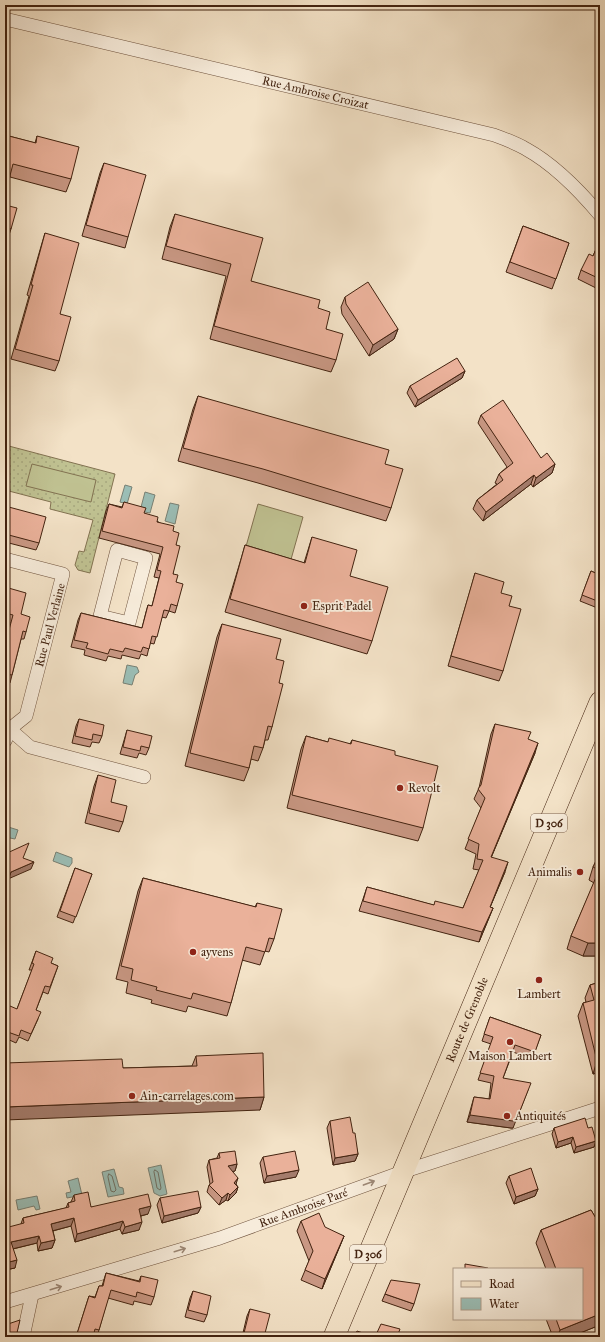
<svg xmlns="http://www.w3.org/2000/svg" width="605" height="1342" font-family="'IM FELL Great Primer',serif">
<defs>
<pattern id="grass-dots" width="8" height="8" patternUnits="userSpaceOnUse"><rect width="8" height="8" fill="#c0c292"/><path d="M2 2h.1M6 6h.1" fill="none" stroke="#a6a67d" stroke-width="1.8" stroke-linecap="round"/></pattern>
</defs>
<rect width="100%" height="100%" fill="#f3e2c7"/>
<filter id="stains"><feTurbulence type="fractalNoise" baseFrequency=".005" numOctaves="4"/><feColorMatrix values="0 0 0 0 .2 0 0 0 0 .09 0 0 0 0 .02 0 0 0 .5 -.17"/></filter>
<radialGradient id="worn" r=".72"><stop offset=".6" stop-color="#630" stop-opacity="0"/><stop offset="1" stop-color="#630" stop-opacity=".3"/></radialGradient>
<path fill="url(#grass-dots)" stroke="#827251" d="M 5,445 L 115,474 L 90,573 L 78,570 L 75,565 L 79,551 L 84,552 L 93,520 L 50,509 L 51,502 L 5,490 Z"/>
<path fill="#c0c292" stroke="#827251" d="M 32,464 L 96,480 L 91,502 L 26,486 Z
M 258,504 L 303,517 L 288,570 L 243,557 Z"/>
<path fill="#9bbeb6" stroke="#788074" d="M 125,485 L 132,487 L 127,504 L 120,502 Z
M 145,492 L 155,495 L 150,513 L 140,511 Z
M 170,503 L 179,505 L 175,524 L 165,521 Z
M 127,665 L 137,667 L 139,672 L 135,675 L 132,685 L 123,683 Z
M 5,826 L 18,830 L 15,839 L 5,837 Z
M 56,852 L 72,858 L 72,863 L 69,867 L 53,861 Z
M 161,1165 L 167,1194 L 160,1196 L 154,1193 L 148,1168 Z
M 114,1169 L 119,1187 L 123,1188 L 124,1194 L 108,1197 L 102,1172 Z
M 78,1178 L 82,1195 L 67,1198 L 66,1193 L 71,1192 L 68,1181 Z
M 37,1196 L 40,1209 L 36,1210 L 34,1206 L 18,1210 L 16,1200 Z"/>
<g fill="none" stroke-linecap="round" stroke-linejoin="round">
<path stroke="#6f7063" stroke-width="1" d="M 155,1170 L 158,1172 L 161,1188 L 160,1190 L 157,1188 L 154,1172 Z
M 109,1174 L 112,1176 L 116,1190 L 114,1192 L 111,1191 L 108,1177 Z"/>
<defs>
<g id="minor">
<path id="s1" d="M 5,19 L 494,135 C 505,139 516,143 526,149 C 555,165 579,190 600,215"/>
<path d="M 117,550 L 146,558 L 129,623 L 100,616 Z"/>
<path d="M 5,559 L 63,574 L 26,716 L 11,728 L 5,741"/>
<path d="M 5,725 L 30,747 L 144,777"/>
<path id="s2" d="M 5,1302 L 220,1238 L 402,1172 L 600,1108"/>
<path d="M 23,1337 L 32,1295"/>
</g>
<g id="primary">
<path id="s3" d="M 334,1337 L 600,702"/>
</g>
</defs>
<use href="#minor" stroke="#6f533e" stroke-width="14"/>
<use href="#primary" stroke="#432310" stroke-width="22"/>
<use href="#minor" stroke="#f7ecdb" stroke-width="13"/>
<use href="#primary" stroke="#f3e2c7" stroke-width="21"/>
</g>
<path fill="#c99884" stroke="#432310" d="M 5,135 L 35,143 L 37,136 L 71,179 L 66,192 L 10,177 Z
M 104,163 L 128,237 L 125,248 L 82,236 L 100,173 Z
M 5,205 L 11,229 L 7,241 L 5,241 Z
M 175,214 L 251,281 L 318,308 L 326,329 L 336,360 L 331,372 L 210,339 L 226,276 L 162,259 L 170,227 Z
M 523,226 L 569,243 L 552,289 L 506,272 Z
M 45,233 L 60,314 L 59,361 L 55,371 L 11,359 L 29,296 L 27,295 L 42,243 Z
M 600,240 L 600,290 L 578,279 L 581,270 L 593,256 Z
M 345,297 L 398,329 L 394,339 L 369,356 L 342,314 L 341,307 Z
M 465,371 L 462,378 L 415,407 L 407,393 L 410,386 Z
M 198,396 L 385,464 L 391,508 L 386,521 L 258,483 L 178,461 L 193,409 Z
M 481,415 L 541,458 L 555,464 L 552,473 L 533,487 L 531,484 L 483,521 L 473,509 L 477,500 L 497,484 L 495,483 L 499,474 L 507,467 L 478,423 Z
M 124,502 L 144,513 L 173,531 L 176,545 L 173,574 L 176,582 L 177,606 L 175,613 L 169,611 L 166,618 L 162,617 L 154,644 L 150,643 L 147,656 L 141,654 L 139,659 L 122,655 L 121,659 L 108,656 L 106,661 L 84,655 L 85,650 L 71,647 L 78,620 L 81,613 L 142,628 L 146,612 L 148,605 L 152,606 L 159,578 L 154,577 L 160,554 L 99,538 L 106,511 L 109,504 L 122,507 Z
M 5,506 L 39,543 L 36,550 L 5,542 Z
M 312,537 L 350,576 L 372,641 L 367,654 L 225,612 L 241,559 L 245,545 L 304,563 Z
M 591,571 L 600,575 L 600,609 L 580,601 Z
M 475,573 L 501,593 L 509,606 L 503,671 L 499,681 L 448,666 L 472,584 Z
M 5,587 L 21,614 L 26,632 L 24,639 L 21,639 L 10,683 L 5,682 L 5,642 L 10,622 L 5,621 Z
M 222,624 L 276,659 L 279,683 L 272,727 L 268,740 L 265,740 L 263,748 L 258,761 L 251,759 L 249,768 L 244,781 L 185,766 L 217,637 Z
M 79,719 L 102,736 L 99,743 L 92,742 L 90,747 L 72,743 L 76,726 Z
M 495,724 L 528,739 L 535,753 L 491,858 L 505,872 L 490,907 L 493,908 L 479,942 L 359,911 L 367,887 L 433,905 L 463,908 L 479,870 L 473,869 L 476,854 L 465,849 L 481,808 L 474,799 L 479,788 L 491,734 Z
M 127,730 L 149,748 L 146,755 L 139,753 L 137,758 L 120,754 L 125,737 Z
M 306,736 L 328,742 L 350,744 L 352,740 L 395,755 L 423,828 L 418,841 L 287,808 L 301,749 Z
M 98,775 L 111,802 L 123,822 L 119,832 L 85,823 L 94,786 Z
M 599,855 L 600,956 L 583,956 L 567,949 L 571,936 L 594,883 L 589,880 L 593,867 Z
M 75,868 L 92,874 L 73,923 L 57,917 Z
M 143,878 L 255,907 L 257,903 L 274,939 L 269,952 L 265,951 L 260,965 L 242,960 L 231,1003 L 227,1016 L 188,1006 L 186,1012 L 151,1003 L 152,1000 L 126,993 L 128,982 L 116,979 L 138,891 Z
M 36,951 L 51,963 L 58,966 L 48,994 L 43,992 L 36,1010 L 38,1019 L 28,1041 L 19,1037 L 16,1043 L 5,1038 L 5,1018 L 17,1009 L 32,970 L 29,970 Z
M 600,982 L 600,1072 L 593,1074 L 578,1016 L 583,1003 L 586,1002 L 585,998 L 590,985 Z
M 490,1017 L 541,1035 L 532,1059 L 513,1052 L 503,1078 L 513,1128 L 511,1128 L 467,1122 L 472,1104 L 474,1097 L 489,1099 L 491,1083 L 478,1080 L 491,1044 L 482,1041 Z
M 196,1056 L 264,1097 L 260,1110 L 123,1068 L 192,1066 Z
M 330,1121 L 353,1133 L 358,1154 L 355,1161 L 333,1165 L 327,1128 Z
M 554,1128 L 588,1128 L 596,1141 L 594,1147 L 574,1153 L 571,1143 L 556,1148 L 552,1134 Z
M 219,1153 L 237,1164 L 235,1171 L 232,1171 L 236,1184 L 238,1187 L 236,1193 L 228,1201 L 226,1200 L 219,1205 L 207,1192 L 209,1185 L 210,1184 L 207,1167 L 209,1160 L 217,1158 Z
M 263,1157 L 296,1177 L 264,1183 L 260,1163 Z
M 509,1176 L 538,1189 L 535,1196 L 514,1204 L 506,1183 Z
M 74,1195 L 91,1207 L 148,1214 L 141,1216 L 139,1230 L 122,1234 L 120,1229 L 75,1242 L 71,1226 L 53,1231 L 55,1240 L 52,1248 L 38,1251 L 37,1243 L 13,1249 L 15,1268 L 5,1270 L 23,1218 L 66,1208 L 68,1203 L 71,1202 Z
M 160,1198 L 201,1207 L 198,1213 L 162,1223 L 157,1205 Z
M 591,1210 L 600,1225 L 600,1325 L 570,1337 L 553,1337 L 546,1319 L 582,1319 L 582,1269 L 546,1269 L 536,1243 L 541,1230 Z
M 301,1221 L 344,1236 L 322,1289 L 301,1280 L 309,1261 L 297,1231 Z
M 106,1273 L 139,1281 L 141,1276 L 154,1297 L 151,1305 L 134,1301 L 133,1305 L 108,1298 L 97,1337 L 76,1337 L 89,1296 L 95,1297 L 99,1286 L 102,1286 Z
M 193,1291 L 207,1315 L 204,1322 L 185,1317 L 190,1298 Z
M 385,1294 L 414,1304 L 411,1311 L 382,1301 Z
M 250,1309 L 264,1337 L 242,1337 L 247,1316 Z"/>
<path fill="#a47c6c" stroke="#432310" d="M 398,329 L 394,339 L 369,356 L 373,345 Z
M 465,371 L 462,378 L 415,407 L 418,400 Z
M 555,464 L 552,473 L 533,487 L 536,478 Z
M 534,475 L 531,484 L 483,521 L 486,512 Z
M 538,743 L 535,753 L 487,867 L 491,857 Z
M 34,862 L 31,869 L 8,879 L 11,872 Z
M 508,862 L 505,872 L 486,917 Z
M 493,908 L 489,918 L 479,942 L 482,932 Z
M 588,943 L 600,943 L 600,956 L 583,956 Z
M 600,1060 L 600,1072 L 593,1074 L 597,1061 Z
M 528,1090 L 513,1128 L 511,1128 L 467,1122 L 470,1115 Z
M 264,1097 L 260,1110 L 5,1120 L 5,1107 Z
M 573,1137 L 571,1143 L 556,1148 L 558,1142 Z
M 596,1141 L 594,1147 L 574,1153 L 576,1147 Z
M 358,1154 L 355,1161 L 333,1165 L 335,1158 Z
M 237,1164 L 235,1171 L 225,1173 L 228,1166 Z
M 299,1170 L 296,1177 L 264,1183 L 267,1176 Z
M 238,1178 L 236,1184 L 232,1189 L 234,1183 Z
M 238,1187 L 236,1193 L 228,1201 L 230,1195 Z
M 538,1189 L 535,1196 L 514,1204 L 516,1197 Z
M 228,1193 L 226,1200 L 219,1205 L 222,1198 Z
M 151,1206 L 148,1214 L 136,1217 L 139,1209 Z
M 201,1207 L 198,1213 L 162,1223 L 164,1216 Z
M 74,1218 L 71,1226 L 48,1232 L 51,1224 Z
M 123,1221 L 120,1229 L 75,1242 L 77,1234 Z
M 142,1222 L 139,1230 L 122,1234 L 125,1227 Z
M 39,1236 L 37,1243 L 8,1250 L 11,1242 Z
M 344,1236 L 340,1246 L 322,1289 L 325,1279 Z
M 55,1240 L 52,1248 L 38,1251 L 41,1243 Z
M 17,1260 L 15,1268 L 5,1270 L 5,1263 Z
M 600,1314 L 600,1325 L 570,1337 L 557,1337 L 560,1330 Z"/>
<path fill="#eab19a" stroke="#432310" d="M 5,135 L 36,143 L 37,136 L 79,147 L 71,179 L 13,164 L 5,195 Z
M 104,163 L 146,175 L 128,237 L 86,225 Z
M 5,205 L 17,208 L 11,229 L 5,227 Z
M 175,214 L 263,238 L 251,281 L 320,300 L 318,308 L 330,312 L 326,329 L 343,334 L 336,360 L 214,326 L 231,264 L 166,246 Z
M 523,226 L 569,243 L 556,279 L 510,262 Z
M 45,233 L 79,243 L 60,314 L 71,317 L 59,361 L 15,349 L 33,285 L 31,285 Z
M 600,240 L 600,279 L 581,270 L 589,254 L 593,256 Z
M 368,282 L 398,329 L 373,345 L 346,304 L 345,297 Z
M 457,358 L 465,371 L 418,400 L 410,386 Z
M 198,396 L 389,450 L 385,464 L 403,469 L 391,508 L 263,469 L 183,448 Z
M 503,400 L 541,458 L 547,453 L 555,464 L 536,478 L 534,475 L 486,512 L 477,500 L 503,480 L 499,474 L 513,463 L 481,415 Z
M 124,502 L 146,508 L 144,513 L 158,517 L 157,522 L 174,526 L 173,531 L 179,533 L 176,545 L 180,546 L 173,574 L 178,575 L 176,582 L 183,584 L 177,606 L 171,604 L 169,611 L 164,610 L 157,637 L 152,636 L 149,649 L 143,647 L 141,652 L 125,648 L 123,652 L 110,649 L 108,654 L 86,648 L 88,643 L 74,640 L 81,613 L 142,628 L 148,605 L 152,606 L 161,571 L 157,570 L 163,547 L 102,531 L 109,504 L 122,508 Z
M 5,506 L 46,517 L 39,543 L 5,534 Z
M 312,537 L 357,550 L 350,576 L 388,587 L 372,641 L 230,599 L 245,545 L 305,563 Z
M 591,571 L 600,575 L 600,602 L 582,595 Z
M 475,573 L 504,582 L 501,593 L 512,596 L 509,606 L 521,609 L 503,671 L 451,656 Z
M 5,587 L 26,593 L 21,614 L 30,617 L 26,632 L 23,631 L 12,675 L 5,674 L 5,645 L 13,615 L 5,613 Z
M 222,624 L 281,639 L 276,659 L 284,661 L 279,683 L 283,684 L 272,727 L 268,726 L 263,748 L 254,746 L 249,768 L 190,753 Z
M 79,719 L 104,725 L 102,736 L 93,734 L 92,740 L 75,736 Z
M 495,724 L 531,732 L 528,739 L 538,743 L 491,857 L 508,862 L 490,907 L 493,908 L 482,932 L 363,901 L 367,887 L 434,905 L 435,901 L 463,908 L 483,860 L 477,859 L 479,844 L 468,839 L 485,798 L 478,789 L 481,785 Z
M 127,730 L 152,736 L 149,748 L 141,746 L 140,751 L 123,747 Z
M 306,736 L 328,742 L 329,738 L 351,744 L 352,740 L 395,751 L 395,755 L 438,766 L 423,828 L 292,795 Z
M 98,775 L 116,780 L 111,802 L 127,806 L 123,822 L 89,813 Z
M 29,843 L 23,858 L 34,862 L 11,872 L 6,886 L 5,886 L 5,854 Z
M 599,855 L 600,855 L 600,943 L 588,943 L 571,936 L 599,870 L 593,867 Z
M 75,868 L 92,874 L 76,917 L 60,911 Z
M 143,878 L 256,907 L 257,903 L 282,909 L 274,939 L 269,938 L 265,952 L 246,947 L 231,1003 L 193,993 L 191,999 L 156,990 L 157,987 L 131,980 L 133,969 L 121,966 Z
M 36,951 L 53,958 L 51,963 L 58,966 L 50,987 L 45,986 L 36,1010 L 41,1012 L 31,1034 L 21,1030 L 19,1036 L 5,1031 L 5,1018 L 10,1006 L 17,1009 L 34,964 L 32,963 Z
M 600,982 L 600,1060 L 597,1061 L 583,1003 L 594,1000 L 590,985 Z
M 490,1017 L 541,1035 L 535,1052 L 515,1045 L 503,1078 L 531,1083 L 516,1121 L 513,1121 L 470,1115 L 474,1097 L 490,1099 L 494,1076 L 480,1073 L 493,1037 L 484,1034 Z
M 263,1053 L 264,1097 L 5,1107 L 5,1063 L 122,1059 L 123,1068 L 197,1066 L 196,1056 Z
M 350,1117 L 353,1133 L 355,1133 L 358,1154 L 335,1158 L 330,1121 Z
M 585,1118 L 588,1128 L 592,1127 L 596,1141 L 576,1147 L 573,1137 L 558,1142 L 554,1128 Z
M 235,1151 L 237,1164 L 228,1166 L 238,1178 L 234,1183 L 238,1187 L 230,1195 L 228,1193 L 222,1198 L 209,1185 L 213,1182 L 209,1160 L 220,1158 L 219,1153 Z
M 295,1151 L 299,1170 L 267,1176 L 263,1157 Z
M 531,1168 L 538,1189 L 516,1197 L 509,1176 Z
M 198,1191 L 201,1207 L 164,1216 L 160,1198 Z
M 88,1192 L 91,1207 L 148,1194 L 151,1206 L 139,1209 L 142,1222 L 125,1227 L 123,1221 L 77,1234 L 74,1218 L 51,1224 L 55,1240 L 41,1243 L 39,1236 L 11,1242 L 17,1260 L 5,1263 L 5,1228 L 24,1223 L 23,1218 L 69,1207 L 68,1203 L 75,1201 L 74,1195 Z
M 591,1210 L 600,1225 L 600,1314 L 560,1330 L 556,1319 L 582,1319 L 582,1269 L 556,1269 L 541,1230 Z
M 319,1213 L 325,1227 L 344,1236 L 325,1279 L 305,1270 L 313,1251 L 301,1221 Z
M 465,1264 L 488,1268 L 488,1269 L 465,1269 Z
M 106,1273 L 140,1282 L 141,1276 L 158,1280 L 154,1297 L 137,1292 L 136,1297 L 111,1290 L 99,1330 L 95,1329 L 93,1337 L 76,1337 L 89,1296 L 95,1298 L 99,1286 L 103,1286 Z
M 391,1280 L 420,1284 L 414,1304 L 385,1294 Z
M 193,1291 L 211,1296 L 207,1315 L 188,1310 Z
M 250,1309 L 270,1314 L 264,1337 L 243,1337 Z
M 20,1320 L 16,1337 L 5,1337 L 5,1325 Z
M 381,1324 L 400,1329 L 397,1337 L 354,1337 L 357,1331 L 375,1337 Z"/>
<defs><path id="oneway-shaft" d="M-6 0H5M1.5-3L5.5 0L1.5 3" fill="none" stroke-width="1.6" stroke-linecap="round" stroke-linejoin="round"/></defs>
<g stroke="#9d8876">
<use href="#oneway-shaft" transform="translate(369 1183) rotate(-20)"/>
<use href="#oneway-shaft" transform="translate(180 1250) rotate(-17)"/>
<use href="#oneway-shaft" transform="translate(56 1288) rotate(-17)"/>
</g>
<g fill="#8f2418" stroke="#f7ecdb" stroke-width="1.5">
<circle cx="304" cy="606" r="4"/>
<circle cx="400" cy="788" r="4"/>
<circle cx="580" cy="872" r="4"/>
<circle cx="193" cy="952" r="4"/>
<circle cx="539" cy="980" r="4"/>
<circle cx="510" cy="1042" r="4"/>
<circle cx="132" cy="1096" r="4"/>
<circle cx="507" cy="1116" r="4"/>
</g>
<g text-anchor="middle" stroke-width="3.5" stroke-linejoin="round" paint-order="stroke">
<g fill="#f7ecdb" stroke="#795f4d" stroke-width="1">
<rect x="531" y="814" width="36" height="18" rx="3"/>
<rect x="350" y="1245" width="36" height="18" rx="3"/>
</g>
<g font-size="11" font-weight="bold" fill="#432310">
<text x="549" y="827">D 306</text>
<text x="368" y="1258">D 306</text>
</g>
<g font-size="12" fill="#432310" stroke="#f7ecdb">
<text dy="4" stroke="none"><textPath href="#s1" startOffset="319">Rue Ambroise Croizat</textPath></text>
<text transform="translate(50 625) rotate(-75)" y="4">Rue Paul Verlaine</text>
<text dy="4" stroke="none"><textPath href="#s3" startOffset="344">Route de Grenoble</textPath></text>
<text dy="4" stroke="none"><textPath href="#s2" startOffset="313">Rue Ambroise Paré</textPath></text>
</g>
<g font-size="12" fill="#432310" stroke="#f7ecdb" text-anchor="start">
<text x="312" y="610">Esprit Padel</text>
<text x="408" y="792">Revolt</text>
<text x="572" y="876" text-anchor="end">Animalis</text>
<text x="201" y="956">ayvens</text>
<text x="539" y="998" text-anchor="middle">Lambert</text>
<text x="510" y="1060" text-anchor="middle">Maison Lambert</text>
<text x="140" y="1100">Ain-carrelages.com</text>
<text x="515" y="1120">Antiquités</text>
</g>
</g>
<rect width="605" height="1342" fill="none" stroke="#f3e2c7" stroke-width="20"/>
<rect x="6" y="6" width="593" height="1330" fill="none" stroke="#432310" stroke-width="2"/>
<rect x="10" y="10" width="585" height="1322" fill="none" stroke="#432310"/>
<rect x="453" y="1268" width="130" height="52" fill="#f7ecdb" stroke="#af9c8a"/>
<rect x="461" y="1281" width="20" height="6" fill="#f3e2c7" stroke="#af9c8a"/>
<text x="489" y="1288" font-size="12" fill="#432310">Road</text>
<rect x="461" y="1298" width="20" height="12" fill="#9bbeb6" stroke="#af9c8a"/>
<text x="489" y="1308" font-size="12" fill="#432310">Water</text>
<rect width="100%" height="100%" filter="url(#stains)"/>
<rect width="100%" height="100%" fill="url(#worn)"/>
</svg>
